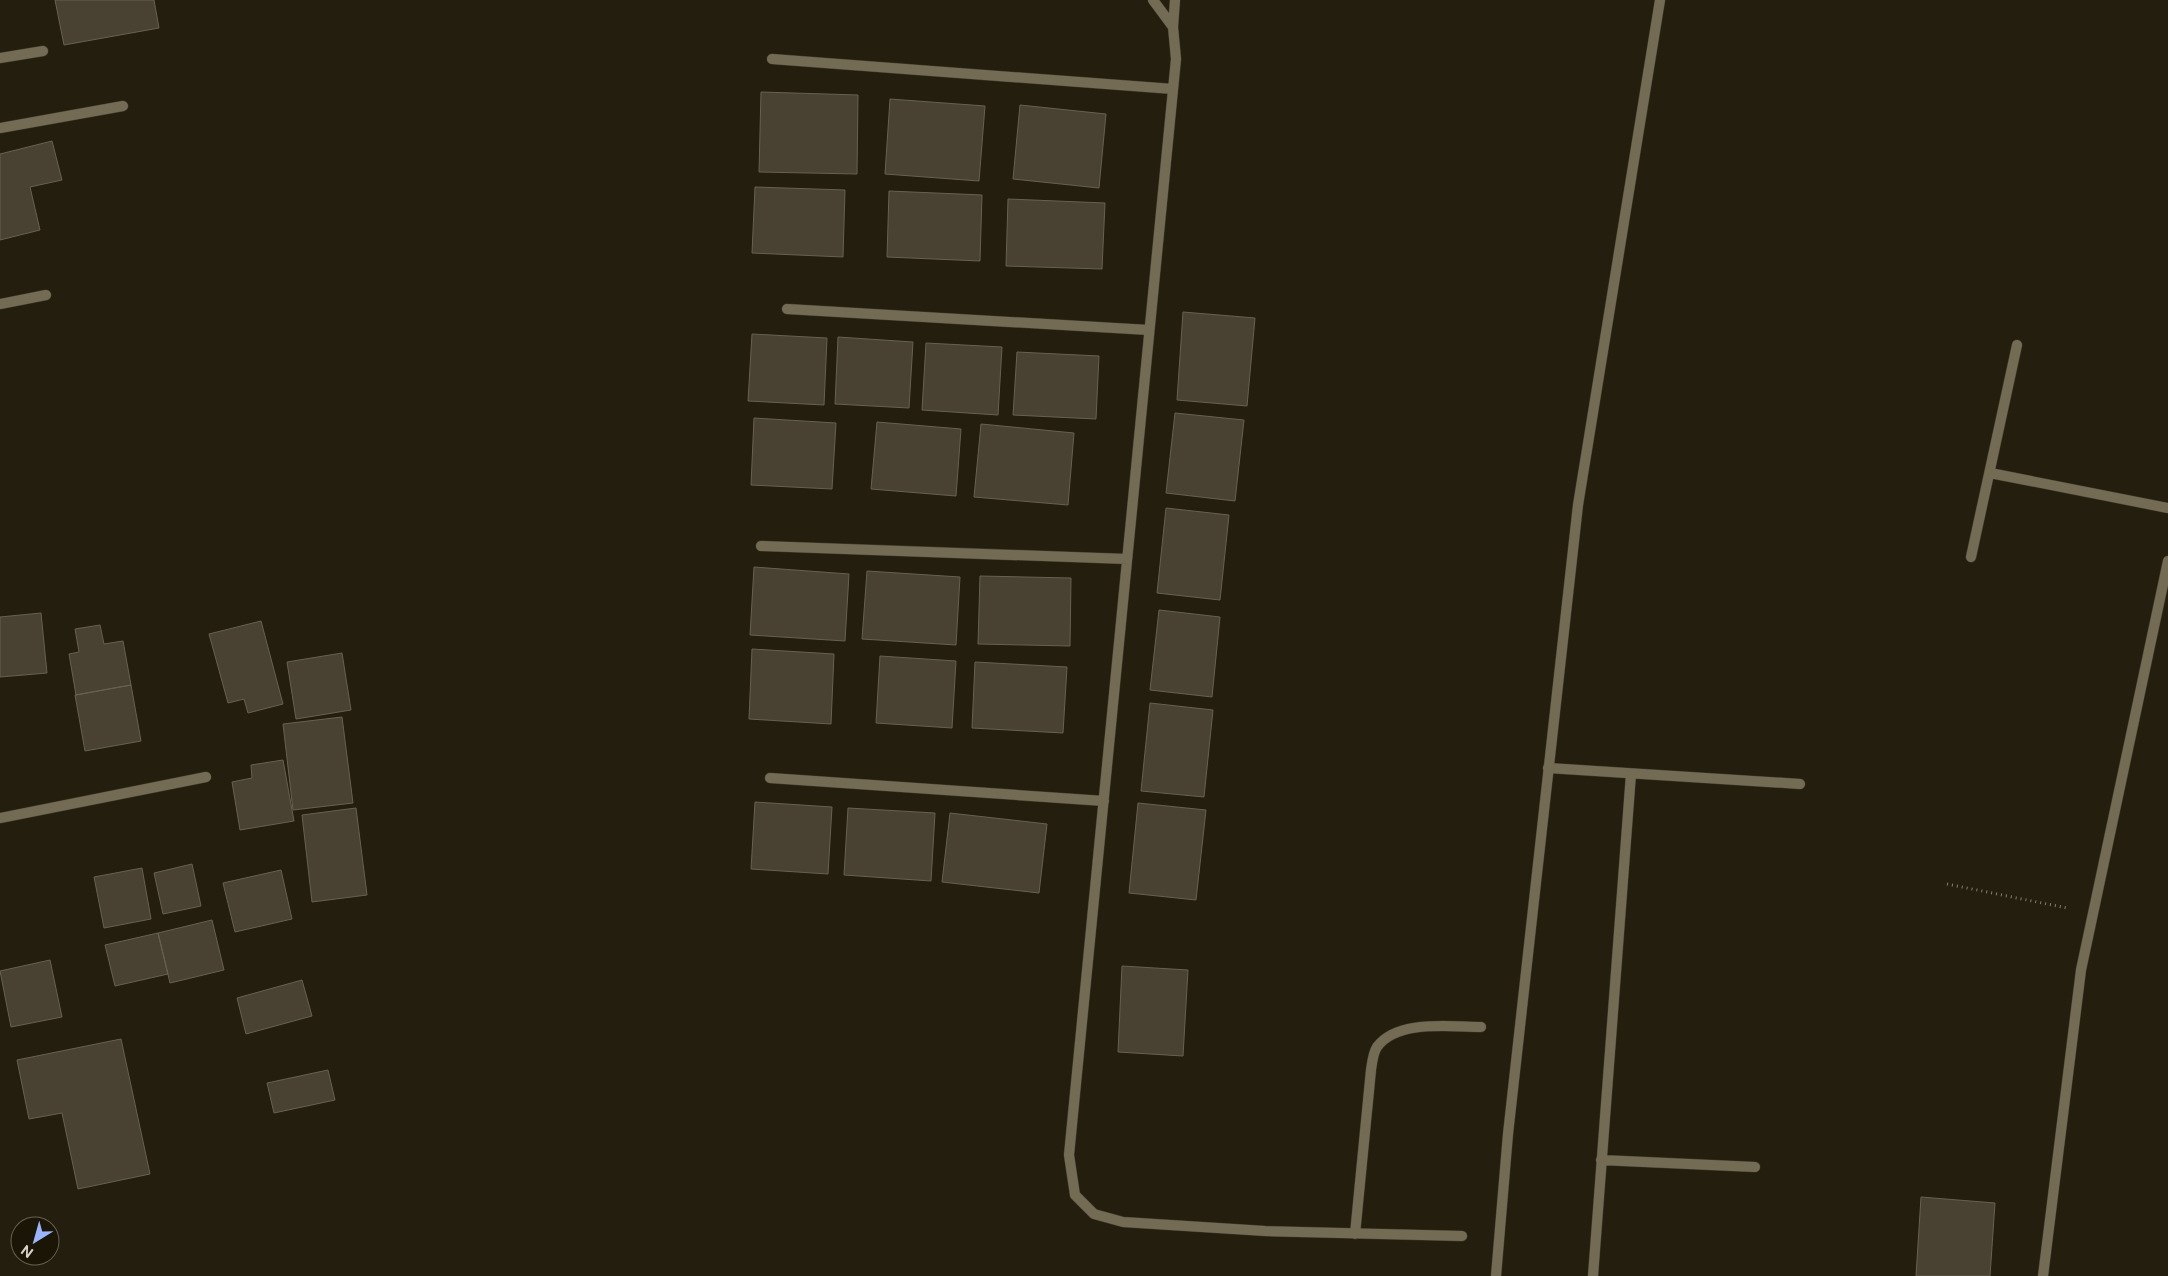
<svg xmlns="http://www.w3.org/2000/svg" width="2168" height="1276" font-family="'Public Sans',sans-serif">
<rect width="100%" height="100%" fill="#241e0f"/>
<path fill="#494232" stroke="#686150" d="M 55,0 L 154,0 L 159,28 L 64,45 Z
M 761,92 L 858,95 L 857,174 L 759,172 Z
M 890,99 L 985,106 L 979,181 L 885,174 Z
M 1020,105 L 1106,114 L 1099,188 L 1013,179 Z
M 52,141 L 62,180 L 30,187 L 40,230 L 0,240 L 0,154 Z
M 755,187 L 845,190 L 843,257 L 752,253 Z
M 889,191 L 982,195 L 980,261 L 887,257 Z
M 1008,199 L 1105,203 L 1102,269 L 1006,266 Z
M 1183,312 L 1255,318 L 1247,406 L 1177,400 Z
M 752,334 L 827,338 L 824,405 L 748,401 Z
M 838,337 L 913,342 L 909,408 L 835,404 Z
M 926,343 L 1002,347 L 998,415 L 922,410 Z
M 1017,352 L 1099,356 L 1096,419 L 1013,415 Z
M 1175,413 L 1244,420 L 1235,501 L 1166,493 Z
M 754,418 L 836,423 L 832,489 L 751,485 Z
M 877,422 L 961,429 L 956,496 L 871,489 Z
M 981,424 L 1074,433 L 1068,505 L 974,497 Z
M 1166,508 L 1229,515 L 1220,600 L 1157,593 Z
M 754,567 L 849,574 L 845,641 L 750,635 Z
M 867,571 L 960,577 L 956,645 L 862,639 Z
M 980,576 L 1071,578 L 1070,646 L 978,644 Z
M 1159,610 L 1220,617 L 1212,697 L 1150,690 Z
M 41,613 L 47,673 L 0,677 L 0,617 Z
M 261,621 L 283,704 L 248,713 L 244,699 L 228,703 L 209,634 Z
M 100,625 L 104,644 L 123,641 L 131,685 L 76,695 L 69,654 L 79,652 L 75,629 Z
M 752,649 L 834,654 L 831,724 L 749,719 Z
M 342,653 L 351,710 L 296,719 L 287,662 Z
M 880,656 L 956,661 L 952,728 L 876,723 Z
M 975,662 L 1067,667 L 1063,733 L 972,728 Z
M 131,685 L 141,741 L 85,751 L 75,695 Z
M 1150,703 L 1213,710 L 1204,797 L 1141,791 Z
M 342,717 L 353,803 L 293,810 L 283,724 Z
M 283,760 L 294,821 L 240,830 L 232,782 L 252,778 L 251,765 Z
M 755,802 L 832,807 L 828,874 L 751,869 Z
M 1138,803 L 1206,810 L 1196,900 L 1129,893 Z
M 356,808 L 367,895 L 312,902 L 302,815 Z
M 848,808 L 935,813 L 931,881 L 844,875 Z
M 950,813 L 1047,824 L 1039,893 L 942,882 Z
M 192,864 L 201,906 L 163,914 L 154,873 Z
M 142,868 L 151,919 L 104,928 L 94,877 Z
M 281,870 L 292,919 L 235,932 L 223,883 Z
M 212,920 L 224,970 L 170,983 L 158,933 Z
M 158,933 L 168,974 L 115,986 L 105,945 Z
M 50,960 L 62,1017 L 11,1027 L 0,971 Z
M 1122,966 L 1188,970 L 1183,1056 L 1118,1052 Z
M 302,980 L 312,1016 L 246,1034 L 237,998 Z
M 121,1039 L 150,1174 L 78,1189 L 62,1113 L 29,1119 L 17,1060 Z
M 328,1070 L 335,1100 L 274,1113 L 267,1083 Z
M 1921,1197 L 1995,1203 L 1990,1276 L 1916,1276 Z"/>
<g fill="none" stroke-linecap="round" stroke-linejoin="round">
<defs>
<path id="lane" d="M 0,58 L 43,51
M 0,128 L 123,106
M 0,304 L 46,295
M 1990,473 L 2168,508
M 1971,557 L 2017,345
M 1548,768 L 1800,784
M 1601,1160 L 1755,1167
M 1593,1276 L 1631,774"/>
<path id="street" d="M 1153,0 L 1173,27 L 1176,59 L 1069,1155 L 1075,1195 L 1094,1214 L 1123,1222 L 1265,1231 L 1462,1236
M 1173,27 L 1175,0
M 772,59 L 1173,89
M 787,309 L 1149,330
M 761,546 L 1127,559
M 770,778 L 1104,801
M 0,818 L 206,777
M 1355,1234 L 1371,1070 C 1372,1063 1373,1053 1377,1047 C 1397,1019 1451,1027 1481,1027
M 1496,1276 L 1508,1134 L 1578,505 L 1660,0
M 2043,1276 L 2081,970 L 2168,561"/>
</defs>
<use href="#lane" stroke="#413b2d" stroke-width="11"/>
<use href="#street" stroke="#413b2d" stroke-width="11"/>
<path stroke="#837e73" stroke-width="3" stroke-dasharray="1 4" stroke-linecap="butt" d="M 1947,884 L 2067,908"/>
<use href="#lane" stroke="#746b54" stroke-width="10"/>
<use href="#street" stroke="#746b54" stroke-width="10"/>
</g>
<g transform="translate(35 1241) rotate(217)"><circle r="24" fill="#1b1506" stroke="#666154"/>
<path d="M0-4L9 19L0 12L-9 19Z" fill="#9ab5fd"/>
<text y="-8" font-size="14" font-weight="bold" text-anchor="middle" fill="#d7d3ca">N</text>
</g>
</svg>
